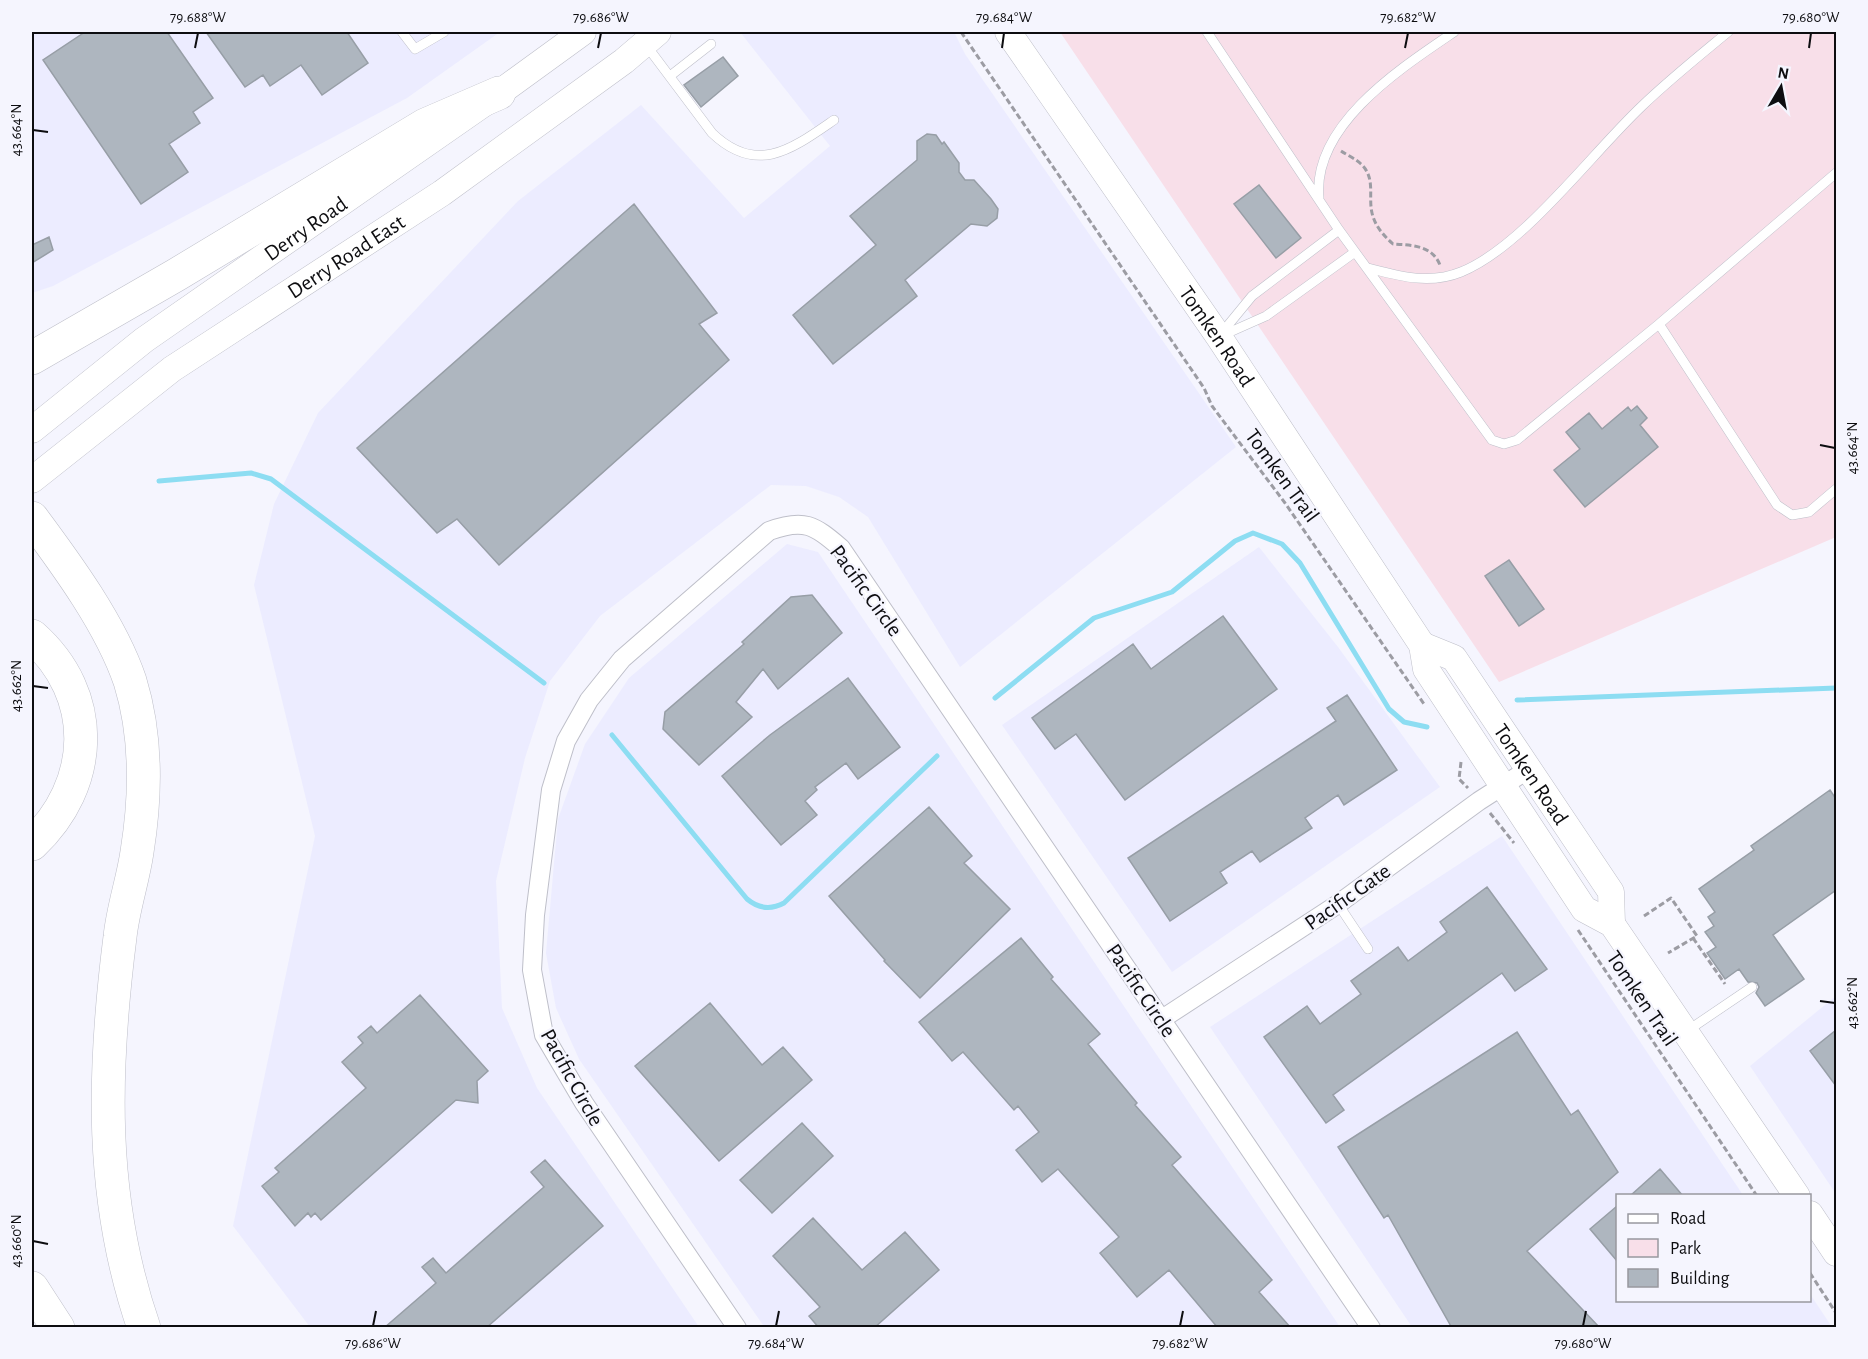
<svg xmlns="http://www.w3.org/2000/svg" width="1868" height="1359" font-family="'Alegreya Sans',sans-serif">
<rect width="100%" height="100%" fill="#f5f5fe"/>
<path fill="#ececff" d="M 32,32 L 500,32 L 407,98 L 53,286 L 32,293 Z
M 740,32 L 954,32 L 965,54 L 1236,447 L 960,667 L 868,517 L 839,497 L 806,486 L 771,485 L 600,616 L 550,681 L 525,758 L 496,881 L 502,1008 L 537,1088 L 699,1327 L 310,1327 L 233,1226 L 315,836 L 254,585 L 274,504 L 318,413 L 518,201 L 641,105 L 744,218 L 830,146 Z
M 787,544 L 818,552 L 1340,1327 L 765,1328 L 579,1059 L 556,1008 L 546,953 L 558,819 L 585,744 L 629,678 Z
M 1259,547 L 1338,647 L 1440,787 L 1172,972 L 1002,725 Z
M 1502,836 L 1743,1195 L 1618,1196 L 1618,1300 L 1810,1300 L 1810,1294 L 1832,1327 L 1412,1327 L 1210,1027 Z
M 1836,996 L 1836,1194 L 1750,1066 Z"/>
<path fill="#f8dfe9" d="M 1060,32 L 1836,32 L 1836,537 L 1499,682 Z"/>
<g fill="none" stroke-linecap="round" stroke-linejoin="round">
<path stroke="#8dddf2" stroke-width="5" d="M 159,481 L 251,473 L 271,479 L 544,683
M 995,698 L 1094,618 L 1172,592 L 1235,541 L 1253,533 L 1282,544 L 1300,563 L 1389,709 L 1404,722 L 1427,727
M 1517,700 L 1836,688
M 612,735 L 747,899 C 759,909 771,910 784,903 L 937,756"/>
</g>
<path fill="#aeb6bf" stroke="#979ea6" stroke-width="1.5" d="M 85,32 L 167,32 L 213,98 L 193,112 L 200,123 L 169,144 L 188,172 L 141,204 L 43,60 Z
M 206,32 L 347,32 L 368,63 L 322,95 L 301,65 L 270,86 L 263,75 L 245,87 Z
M 723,57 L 738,76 L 701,107 L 684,85 Z
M 927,134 L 936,135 L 942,144 L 944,142 L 959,163 L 959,172 L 965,180 L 974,180 L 991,199 L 998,209 L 997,218 L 987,226 L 971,224 L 905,280 L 917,296 L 833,364 L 793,315 L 876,245 L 850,216 L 917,160 L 917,141 Z
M 1259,185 L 1301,238 L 1276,258 L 1234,204 Z
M 634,204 L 717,313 L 699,324 L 729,360 L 499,565 L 457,519 L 437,533 L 357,448 Z
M 49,237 L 53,250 L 32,263 L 32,245 Z
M 1637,406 L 1647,418 L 1640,425 L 1658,447 L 1585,507 L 1554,470 L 1580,449 L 1566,432 L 1589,413 L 1602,429 L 1628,407 L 1631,411 Z
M 1509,560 L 1544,609 L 1519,626 L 1485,576 Z
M 812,595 L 842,633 L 778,689 L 763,669 L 736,702 L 752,717 L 699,765 L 663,729 L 665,712 L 744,644 L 742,642 L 791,597 Z
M 1223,616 L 1277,689 L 1125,800 L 1076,734 L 1055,749 L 1032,718 L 1133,644 L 1151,669 Z
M 848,678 L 900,747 L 858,779 L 846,763 L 815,787 L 817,790 L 805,801 L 817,815 L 781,845 L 722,776 L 770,735 Z
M 1347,695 L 1397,770 L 1344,805 L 1338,795 L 1305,818 L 1312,828 L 1260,862 L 1252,851 L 1220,872 L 1227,883 L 1170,921 L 1128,858 L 1336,721 L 1327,708 Z
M 1830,790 L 1836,799 L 1836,890 L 1773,935 L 1804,979 L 1765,1006 L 1756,993 L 1759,987 L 1757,983 L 1748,982 L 1739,969 L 1725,979 L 1707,953 L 1716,947 L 1705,932 L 1714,926 L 1708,917 L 1715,912 L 1699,889 L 1754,850 L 1751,846 Z
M 929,807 L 972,856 L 964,863 L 1010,909 L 920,998 L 884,961 L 885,960 L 829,896 Z
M 1487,887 L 1547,969 L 1515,991 L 1502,973 L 1333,1095 L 1344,1110 L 1326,1123 L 1264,1037 L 1307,1006 L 1320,1024 L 1361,994 L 1351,981 L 1398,947 L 1408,961 L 1447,932 L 1440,922 Z
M 1021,938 L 1053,977 L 1051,979 L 1100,1034 L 1088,1044 L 1137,1103 L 1135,1105 L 1181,1157 L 1172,1165 L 1272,1280 L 1259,1292 L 1291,1328 L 1218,1328 L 1169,1270 L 1137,1297 L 1100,1253 L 1119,1237 L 1058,1169 L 1042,1182 L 1016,1150 L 1039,1132 L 1018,1106 L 1014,1110 L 963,1052 L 952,1061 L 919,1022 Z
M 420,995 L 488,1071 L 477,1081 L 478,1103 L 456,1100 L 321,1220 L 315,1213 L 311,1217 L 308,1213 L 295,1226 L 262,1186 L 279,1172 L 275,1168 L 366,1088 L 342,1062 L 363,1043 L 358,1037 L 371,1026 L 377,1033 Z
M 710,1003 L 762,1065 L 783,1047 L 812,1080 L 719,1161 L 635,1066 Z
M 1836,1030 L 1836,1086 L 1810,1051 Z
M 1517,1032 L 1571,1115 L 1578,1110 L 1618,1172 L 1527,1251 L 1600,1328 L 1452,1328 L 1388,1215 L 1384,1218 L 1338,1147 Z
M 802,1123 L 833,1156 L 772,1213 L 740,1180 Z
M 545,1160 L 603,1226 L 486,1328 L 384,1328 L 436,1283 L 422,1267 L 433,1258 L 446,1273 L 544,1187 L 531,1172 Z
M 1660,1169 L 1683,1196 L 1630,1196 Z
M 1617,1206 L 1617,1261 L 1590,1229 Z
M 813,1218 L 862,1270 L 905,1232 L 939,1270 L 874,1328 L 819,1328 L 809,1316 L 820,1307 L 773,1256 Z"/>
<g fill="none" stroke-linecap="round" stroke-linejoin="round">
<defs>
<path id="service" d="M 402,32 L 415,49 L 444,32
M 1207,32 L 1339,230 L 1492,440 L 1504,444 L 1517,440 L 1659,324 L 1777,505 L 1792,515 L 1809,512 L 1836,489
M 646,45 L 712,133 C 757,176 792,149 834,120
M 670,76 L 711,44
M 1319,198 C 1312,125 1401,68 1454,32
M 1368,268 C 1399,276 1429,285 1461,272 C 1523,247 1591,154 1642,106 C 1669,80 1699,56 1728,32
M 1659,324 L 1836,173
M 1220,335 L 1252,296 L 1339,230
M 1221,336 L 1266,316 L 1355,252
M 1338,904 L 1368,949
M 1687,1031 L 1752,987"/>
<path id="minor" d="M 1162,1019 L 1338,904 L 1479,801 L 1529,769
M 737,1328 L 584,1103 L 544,1035 L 532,970 L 535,915 L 551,790 L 566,741 L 589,700 L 622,659 L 769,531 C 804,518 814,525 841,548 L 1371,1328"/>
<g id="secondary">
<path id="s1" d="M 1008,32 L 1219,337 L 1422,645 L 1426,669 L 1584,909 L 1612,924 L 1797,1196"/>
<path id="s2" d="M 32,430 L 144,340 L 499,93 L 583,32"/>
<path id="s3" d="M 32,480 L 172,369 L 442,193 L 624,61 L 658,32"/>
<path id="s4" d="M 1422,645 L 1454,658 L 1611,892 L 1612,924"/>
<path d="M 1810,1214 L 1836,1253"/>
</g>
<path id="motorway" d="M 32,358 L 176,275 L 425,125 L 499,93
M 32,518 C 67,565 111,625 130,681 C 147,736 146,796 137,852 C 133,880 123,908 120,937 C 103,1071 99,1198 144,1328
M 32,636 C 99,695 95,785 32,844
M 32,1288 L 58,1328"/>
</defs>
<use href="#service" stroke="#bebfc9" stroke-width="10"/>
<use href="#minor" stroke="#bebfc9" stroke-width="20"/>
<use href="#secondary" stroke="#bebfc9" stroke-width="27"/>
<use href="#motorway" stroke="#bebfc9" stroke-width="34"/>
<path stroke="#9c9ca3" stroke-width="3" stroke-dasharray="6 3" stroke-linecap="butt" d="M 961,32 L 1204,388 L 1212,406 L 1285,503 L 1424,704
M 1341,151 C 1347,155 1356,159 1361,164 C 1376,178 1368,196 1372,213 C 1375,226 1383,235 1393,244 C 1411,245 1432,245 1440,265
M 1461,762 L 1459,779 L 1468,788
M 1490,813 L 1514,843
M 1644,916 L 1671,898 L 1697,936 L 1668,953
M 1578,930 L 1757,1196
M 1693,938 L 1725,984
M 1810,1273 L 1836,1313"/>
<use href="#service" stroke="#fff" stroke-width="9"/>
<use href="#minor" stroke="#fff" stroke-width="18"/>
<use href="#secondary" stroke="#fff" stroke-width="26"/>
<use href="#motorway" stroke="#fff" stroke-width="33"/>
</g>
<path fill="none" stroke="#0d0d10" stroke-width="2" d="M 195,48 L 198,33M 598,48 L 601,33M 1002,48 L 1004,33M 1405,48 L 1408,33M 1809,48 L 1811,33M 33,130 L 48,132M 1820,445 L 1835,448M 33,686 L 48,688M 1820,1001 L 1835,1003M 33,1241 L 48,1244M 373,1326 L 376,1311M 776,1326 L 779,1311M 1180,1326 L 1183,1311M 1583,1326 L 1586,1311"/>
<g text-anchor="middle" stroke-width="4.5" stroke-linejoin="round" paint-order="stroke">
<g font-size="22" fill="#0d0d10" stroke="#f5f5fe">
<text dy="8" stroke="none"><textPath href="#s2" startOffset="340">Derry Road</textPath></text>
<text dy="8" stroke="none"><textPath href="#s3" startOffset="386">Derry Road East</textPath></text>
<text dy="8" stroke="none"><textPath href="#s1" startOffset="369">Tomken Road</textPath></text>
<text transform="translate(1283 475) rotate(54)" y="8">Tomken Trail</text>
<text transform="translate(867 590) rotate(54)" y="8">Pacific Circle</text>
<text dy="8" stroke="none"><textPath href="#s4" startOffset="174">Tomken Road</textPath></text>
<text transform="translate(1347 896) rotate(-35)" y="8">Pacific Gate</text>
<text transform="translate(1142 990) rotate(56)" y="8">Pacific Circle</text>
<text transform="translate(1643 998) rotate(56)" y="8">Tomken Trail</text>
<text transform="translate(573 1077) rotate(61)" y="8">Pacific Circle</text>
</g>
</g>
<rect width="1868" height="1359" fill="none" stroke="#f5f5fe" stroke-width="66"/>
<rect x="1616" y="1194" width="195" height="108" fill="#f5f5fe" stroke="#98989f" stroke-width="1.5"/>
<rect x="1628" y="1214" width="30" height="9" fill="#ffffff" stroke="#98989f" stroke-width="1.5"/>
<text x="1670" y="1224" font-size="18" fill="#0d0d10">Road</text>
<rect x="1628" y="1239" width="30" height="18" fill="#f8dfe9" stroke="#98989f" stroke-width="1.5"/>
<text x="1670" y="1254" font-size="18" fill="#0d0d10">Park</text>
<rect x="1628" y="1269" width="30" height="18" fill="#aeb6bf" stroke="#98989f" stroke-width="1.5"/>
<text x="1670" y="1284" font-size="18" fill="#0d0d10">Building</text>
<g transform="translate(1781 87) rotate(10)" stroke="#f5f5fe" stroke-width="4.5" paint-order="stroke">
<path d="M0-4.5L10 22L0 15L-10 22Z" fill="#0d0d10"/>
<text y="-9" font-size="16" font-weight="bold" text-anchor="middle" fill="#0d0d10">N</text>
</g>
<rect x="33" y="33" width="1802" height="1293" fill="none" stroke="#0d0d10" stroke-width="2"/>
<g font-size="15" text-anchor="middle" fill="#0d0d10">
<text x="198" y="22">79.688°W</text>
<text x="601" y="22">79.686°W</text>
<text x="1004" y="22">79.684°W</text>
<text x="1408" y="22">79.682°W</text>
<text x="1811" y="22">79.680°W</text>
<text transform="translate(16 130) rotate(-90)" y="5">43.664°N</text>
<text transform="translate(1852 448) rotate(-90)" y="5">43.664°N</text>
<text transform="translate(16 686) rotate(-90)" y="5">43.662°N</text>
<text transform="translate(1852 1003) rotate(-90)" y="5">43.662°N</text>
<text transform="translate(16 1241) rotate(-90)" y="5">43.660°N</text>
<text x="373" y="1348">79.686°W</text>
<text x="776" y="1348">79.684°W</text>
<text x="1180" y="1348">79.682°W</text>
<text x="1583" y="1348">79.680°W</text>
</g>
</svg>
